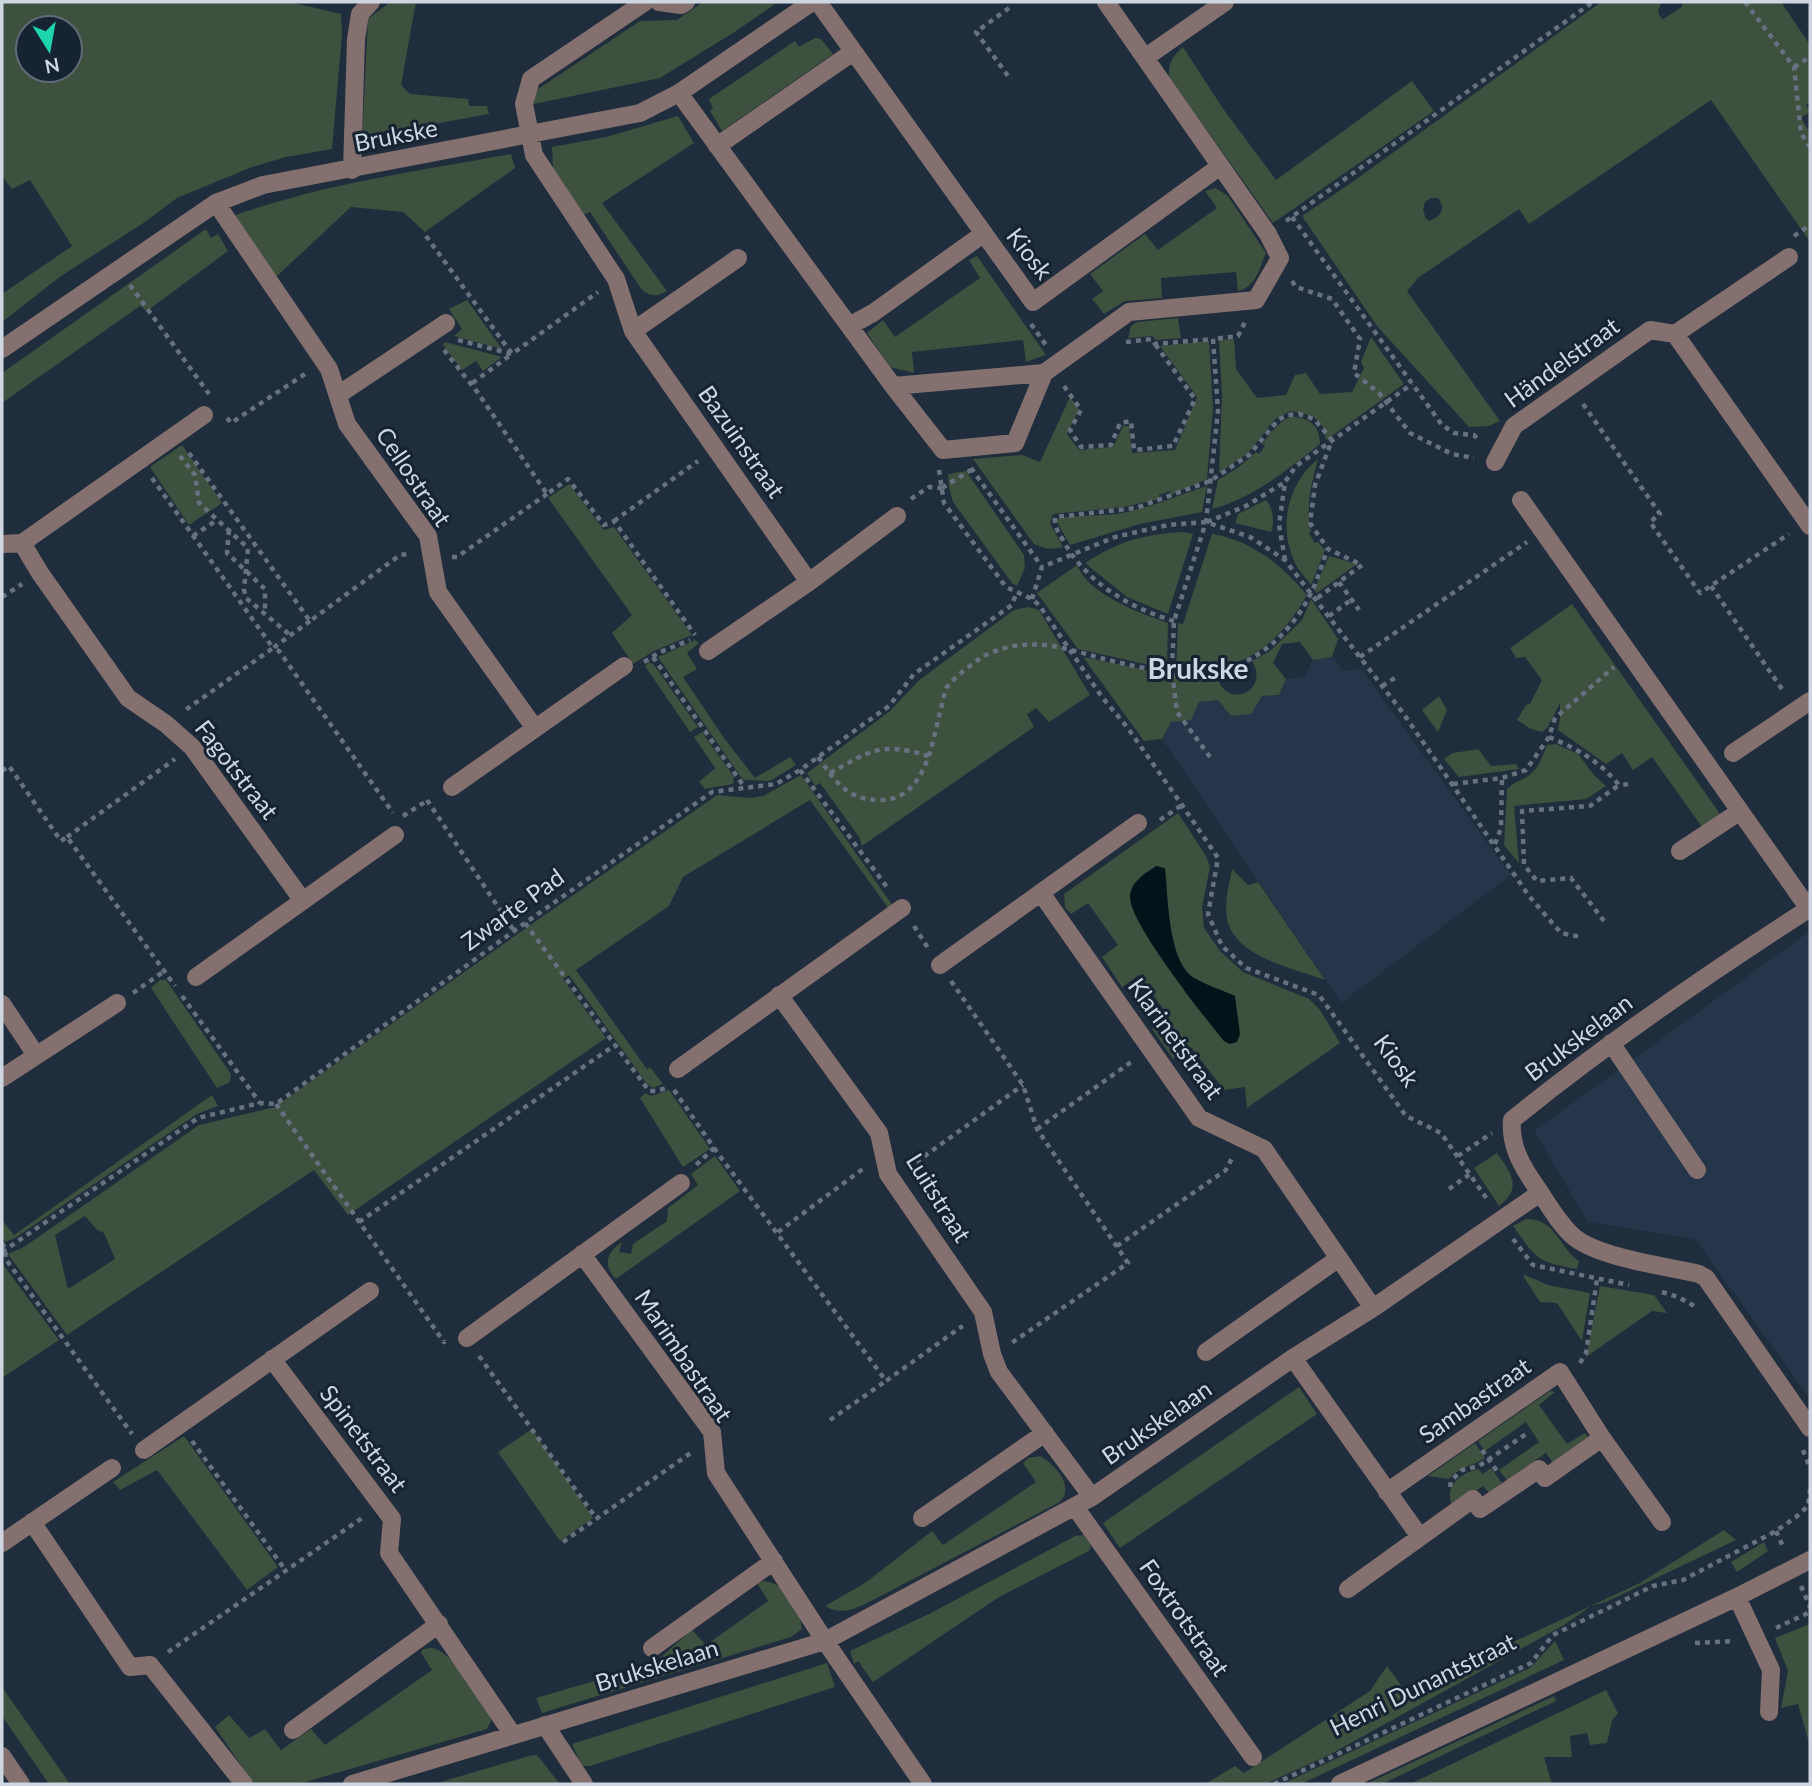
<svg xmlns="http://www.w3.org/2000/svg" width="1812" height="1786" font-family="Lato,sans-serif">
<rect width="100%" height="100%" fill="#1f2d3c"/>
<path fill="#25364b" d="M 1332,657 L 1344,671 L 1361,669 L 1511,875 L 1341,1003 L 1162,739 L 1171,722 L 1199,702 L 1279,695 L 1286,679 L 1304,677 L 1313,660 Z
M 1810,931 L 1810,1399 L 1695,1239 L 1588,1222 L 1534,1131 Z"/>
<path fill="#3e503e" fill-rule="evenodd" d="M 2,2 L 290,2 L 341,14 L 342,35 L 332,149 L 286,157 L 252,167 L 177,198 L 145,222 L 61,276 L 2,322 L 2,294 L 72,246 L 30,180 L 12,189 L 2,176 ZM 70,28 L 70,70 L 28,70 L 28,28 Z
M 390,2 L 416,2 L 401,85 L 410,94 L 468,99 L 469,106 L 487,106 L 489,114 L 362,137 L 368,19 Z
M 703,2 L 778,2 L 733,33 L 660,78 L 534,104 L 535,91 L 640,21 L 677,20 Z
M 1601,2 L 1662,2 L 1658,10 L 1659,15 L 1663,19 L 1682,7 L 1682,2 L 1781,2 L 1810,45 L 1810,101 L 1806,105 L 1810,112 L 1801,118 L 1810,132 L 1810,242 L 1711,100 L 1529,224 L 1519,209 L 1418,278 L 1407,291 L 1500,421 L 1489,426 L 1469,427 L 1377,326 L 1302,216 L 1351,183 ZM 1431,198 L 1438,198 C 1446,209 1441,216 1430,221 L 1426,219 L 1423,209 L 1425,202 Z
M 815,38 L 821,39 L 833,54 L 722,131 L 710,111 L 713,108 L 709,99 L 795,41 L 799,47 Z
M 1183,47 L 1224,110 L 1276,180 L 1412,81 L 1434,111 L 1273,223 L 1169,77 C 1168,64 1173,55 1183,47 Z
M 678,116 L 694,143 L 602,203 L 667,291 C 657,297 651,297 642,290 L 590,212 L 583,215 L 553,168 L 552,147 L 606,137 Z
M 511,154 L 515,168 L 425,232 L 403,212 L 351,207 L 276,277 L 230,217 C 321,184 417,171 511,154 Z
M 1216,188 L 1228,196 L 1266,253 C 1259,269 1256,287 1238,291 L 1236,272 L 1161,278 L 1162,298 L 1125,301 L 1104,314 L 1092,299 L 1103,291 L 1090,274 L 1145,234 L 1158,250 L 1217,208 L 1205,191 Z
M 206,229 L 211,238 L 218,234 L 228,251 L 147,311 L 140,306 L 2,403 L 2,373 Z
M 977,256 L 1046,355 L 1026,362 L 1023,340 L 912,352 L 914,373 L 890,367 L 867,333 L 883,320 L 895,337 L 980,278 L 969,260 Z
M 467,300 L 502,349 L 454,336 L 462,329 L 449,309 Z
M 1178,318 L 1181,338 L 1156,340 L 1152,336 L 1128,338 L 1131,326 L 1137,322 Z
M 1371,337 L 1404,384 L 1326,440 L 1322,425 L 1313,416 L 1291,411 L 1275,419 L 1247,454 L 1219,473 L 1222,395 L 1219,340 L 1234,339 L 1236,369 L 1257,398 L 1286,395 L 1295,375 L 1306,373 L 1320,394 L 1352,392 L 1364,368 L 1361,362 Z
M 1209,341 L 1213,408 L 1207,479 L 1171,495 L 1170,491 L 1159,495 L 1159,499 L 1124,507 L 1053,514 L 1050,523 L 1063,547 C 1053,550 1044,549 1034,544 L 973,459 L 1022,455 L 1040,462 L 1070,397 L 1079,410 L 1067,434 L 1079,450 L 1113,447 L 1123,426 L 1129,426 L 1132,453 L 1175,450 L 1197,397 L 1160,346 Z
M 445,342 L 502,357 L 483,371 L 476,361 L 462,370 L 443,345 Z
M 1290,417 C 1308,416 1320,425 1320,444 C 1288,469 1253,499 1212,509 L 1218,480 L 1239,467 L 1256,452 L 1259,454 L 1265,446 L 1262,444 C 1271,433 1277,423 1290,417 Z
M 182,445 L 222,503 L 189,525 L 150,467 Z
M 1318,459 C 1312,482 1305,506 1311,531 L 1309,533 L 1315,543 L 1318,542 L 1325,550 L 1311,585 C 1306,578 1299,571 1295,563 C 1278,527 1287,484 1318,459 Z
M 966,471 L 1024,555 L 1025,568 L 1017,586 L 1012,583 L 953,502 L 949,487 L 948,474 Z
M 569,484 L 604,530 L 614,527 L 692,635 L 654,651 L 633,664 L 612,633 L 632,615 L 548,498 Z
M 1207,486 L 1202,512 L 1140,524 L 1070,545 L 1056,520 C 1063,515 1103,516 1116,514 C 1148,509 1176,496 1207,486 Z
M 1266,500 C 1273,507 1275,524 1271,532 L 1235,523 L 1238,514 Z
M 1184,532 L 1193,534 L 1168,614 L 1127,597 L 1085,563 C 1119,541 1144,534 1184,532 Z
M 1212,534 C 1251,540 1282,565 1307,595 C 1275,650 1241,672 1176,671 L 1178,623 L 1183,624 Z
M 1329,556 L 1357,564 L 1317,593 L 1314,590 Z
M 1077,565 C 1089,595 1140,613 1168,623 L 1167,669 L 1078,649 L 1037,593 Z
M 1311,599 L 1338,639 L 1332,657 L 1313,660 L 1300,642 L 1282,644 L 1273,663 L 1286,679 L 1279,695 L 1262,696 L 1251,714 L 1231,716 L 1218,700 L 1199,702 L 1191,720 L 1171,722 L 1162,739 L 1144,741 L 1083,657 L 1176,676 L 1216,674 C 1225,712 1271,691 1252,661 L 1270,651 L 1302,620 Z
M 1572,604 L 1720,814 L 1702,827 L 1652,757 L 1633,770 L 1622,753 L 1606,764 L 1558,730 L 1560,718 L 1560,703 L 1547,728 L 1542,732 L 1531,729 L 1517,720 L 1526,705 L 1530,704 L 1542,680 L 1525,657 L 1516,658 L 1510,648 Z
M 1028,607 L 1039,610 L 1090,695 L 1049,722 L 1036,708 L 1027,714 L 1034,727 L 862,846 L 859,837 L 820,783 L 815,786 L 807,773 L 890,711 L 918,681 L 1014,610 Z
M 695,640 L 699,643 L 687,653 L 697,669 L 683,677 L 724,738 L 755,778 L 790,757 L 796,765 L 770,781 L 743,780 L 658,657 Z
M 649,662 L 654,665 L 698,727 L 690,732 L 645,666 Z
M 1439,696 L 1447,710 L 1438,732 L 1422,710 Z
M 702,732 L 734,777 L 733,784 L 705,789 L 699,782 L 715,768 L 694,737 Z
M 1556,744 L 1578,754 L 1594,775 L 1606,786 L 1586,799 L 1514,806 L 1519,863 L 1504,845 L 1507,789 C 1514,782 1520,781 1528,776 C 1539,769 1542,757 1547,745 Z
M 1478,749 L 1491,766 L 1516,764 L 1519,769 L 1459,777 L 1444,759 L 1453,753 Z
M 801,775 L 893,906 L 889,909 L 810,800 L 683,877 L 669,906 L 576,970 L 647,1069 L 650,1067 L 663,1084 L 653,1088 L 647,1084 L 569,975 L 563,979 L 606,1038 L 348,1215 L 314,1170 L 67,1335 L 8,1254 L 24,1247 L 199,1125 L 275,1107 L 519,933 L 717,795 L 750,798 L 763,796 ZM 85,1216 L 97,1230 L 104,1233 L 115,1259 L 68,1289 L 55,1235 Z
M 1178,813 L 1206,856 L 1210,867 L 1202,907 L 1204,928 L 1220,951 L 1243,972 L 1309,999 L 1320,1010 L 1340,1043 L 1247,1108 L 1245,1087 L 1224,1090 L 1191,1047 L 1173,1059 L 1152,1029 L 1169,1017 L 1139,975 L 1122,987 L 1102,957 L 1118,945 L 1088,903 L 1071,914 L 1065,908 L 1064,894 ZM 1156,866 L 1165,868 C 1168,897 1168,961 1194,978 C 1206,985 1222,990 1235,996 L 1230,1044 L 1223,1040 L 1185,992 L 1142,875 Z
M 1232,869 L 1248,885 L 1258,882 L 1325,980 C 1295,969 1239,958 1228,923 C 1223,906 1229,885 1232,869 Z
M 160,980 L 166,980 L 231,1074 L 230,1082 L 217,1088 L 151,988 Z
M 669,1090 L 710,1149 L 683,1167 L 640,1098 L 645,1093 L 651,1096 Z
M 212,1095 L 218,1106 L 197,1114 L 15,1238 L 5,1242 L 2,1238 L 2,1220 L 14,1235 Z
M 1497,1153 C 1511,1173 1523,1188 1499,1206 L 1474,1168 Z
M 715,1156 L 740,1191 L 616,1279 C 602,1265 607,1252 622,1242 L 619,1252 L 631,1254 L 633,1244 L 667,1221 L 668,1208 L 698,1185 L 691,1174 Z
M 1526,1219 C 1557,1219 1557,1246 1579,1261 L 1577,1269 C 1536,1262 1537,1259 1513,1226 Z
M 2,1263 L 59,1340 L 2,1378 Z
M 1525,1275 L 1548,1285 L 1590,1293 L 1582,1341 L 1557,1303 L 1540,1302 L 1523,1276 Z
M 1600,1286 L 1654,1295 L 1667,1313 L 1652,1311 L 1586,1357 Z
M 1299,1387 L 1317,1414 L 1120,1548 L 1103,1523 Z
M 1550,1391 L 1555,1392 L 1539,1405 L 1567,1444 L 1585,1433 L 1588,1437 L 1552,1462 L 1546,1453 L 1507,1480 L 1499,1470 L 1539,1442 L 1526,1422 L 1485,1451 L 1478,1441 Z
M 532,1429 L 593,1518 L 560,1541 L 498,1452 Z
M 184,1436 L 278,1567 L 247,1590 L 157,1470 L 120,1490 L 113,1482 Z
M 1475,1443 L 1485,1458 C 1471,1467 1461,1466 1449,1479 L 1428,1476 Z
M 1040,1456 C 1050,1461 1068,1478 1065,1492 C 1065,1496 1062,1499 1060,1502 L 875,1599 C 858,1607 843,1617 825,1606 L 865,1583 L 932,1531 L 943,1545 L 1036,1482 L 1023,1463 L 1028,1458 Z
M 1491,1468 L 1502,1483 L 1489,1493 L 1483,1486 L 1453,1507 C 1442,1487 1461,1473 1478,1469 L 1483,1474 Z
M 1724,1530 L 1736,1540 L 1606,1602 L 1591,1606 L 1564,1625 L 1329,1755 L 1265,1784 L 1205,1784 L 1235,1766 L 1244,1773 L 1370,1691 L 1387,1666 L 1406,1692 L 1640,1583 Z
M 1084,1535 L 1091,1546 L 1089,1551 L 999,1597 L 873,1682 L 858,1661 L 854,1664 L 850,1651 L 929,1614 L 1075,1536 Z
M 1764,1542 L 1768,1551 L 1737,1572 L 1731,1562 Z
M 764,1581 C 788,1584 799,1607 802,1629 L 791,1637 L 542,1713 L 536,1698 L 653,1664 L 692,1630 L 706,1645 L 768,1601 L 757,1583 Z
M 1810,1624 L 1810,1747 L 1798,1704 L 1781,1708 L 1788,1671 L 1775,1638 Z
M 1555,1641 L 1564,1660 L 1301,1784 L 1282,1784 L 1530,1668 Z
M 431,1648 C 452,1650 476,1694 489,1711 L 491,1721 L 487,1729 L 299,1784 L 254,1784 L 215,1727 L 229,1715 L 249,1738 L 265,1729 L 281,1750 L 311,1729 L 325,1745 L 432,1670 L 421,1653 L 423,1649 Z
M 827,1663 L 835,1687 L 590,1766 L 582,1766 L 572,1744 Z
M 2,1687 L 70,1784 L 49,1784 L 2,1716 Z
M 1606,1690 L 1618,1713 L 1612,1721 L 1607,1743 L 1590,1745 L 1587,1733 L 1570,1736 L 1572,1757 L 1544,1757 L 1552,1784 L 1410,1784 Z
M 1554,1696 L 1556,1701 L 1382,1784 L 1366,1784 Z
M 537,1755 L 560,1784 L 434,1784 L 529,1756 Z"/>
<path fill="#001419" d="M 1157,866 L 1165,869 C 1168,897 1168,962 1194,978 C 1206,985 1222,990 1235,996 L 1240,1034 L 1237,1042 L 1230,1044 L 1224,1041 C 1204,1016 1130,924 1130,897 C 1130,882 1146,873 1157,866 Z"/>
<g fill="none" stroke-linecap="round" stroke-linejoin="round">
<path stroke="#66727f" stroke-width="4.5" stroke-dasharray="5 5" stroke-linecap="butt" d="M 1745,2 L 1794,67 L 1801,133 L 1810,147
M 1009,8 L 976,32 L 1011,80
M 1794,67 L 1810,57
M 1292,217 L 1442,425 L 1454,433 L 1474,435 L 1480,442
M 1286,221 L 1593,2
M 426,236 L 512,354 L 471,384
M 1794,236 L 1810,225
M 1292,281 L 1296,287 L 1332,299 L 1360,339 L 1354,373 L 1379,393 L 1410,433 L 1452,454 L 1474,458
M 130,285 L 209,394
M 1031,324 L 1046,345
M 458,340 L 512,354 L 598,292
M 1126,342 L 1152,339 L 1155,344 L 1213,339
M 444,350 L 478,393 L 547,494 L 568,479 L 604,525 L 614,521 L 695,635
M 1064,386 L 1081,410 L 1070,430 L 1081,447 L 1111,445 L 1120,423 L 1131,421 L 1134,450 L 1173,446 L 1195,399 L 1155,344
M 1583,404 L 1660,514 L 1650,522 L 1700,593 L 1789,534
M 227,418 L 231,423 L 305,374
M 189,453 L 310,621 L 400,555 L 409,554
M 180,456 L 195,475 L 199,503 L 248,548 L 244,590 L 246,598 L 290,635
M 971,468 L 1042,567
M 939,470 L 944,503 L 1006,587 L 1032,599 L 1039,605 L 1102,697 L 1127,727 L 1182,805 L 1218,858 L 1208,914 L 1222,946 L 1246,968 L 1319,995 L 1406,1116 L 1441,1133 L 1489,1202
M 152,478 L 273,648 L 184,711
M 942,488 L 971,470
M 911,499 L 929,487 L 942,488
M 614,521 L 698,461
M 1207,522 L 1246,506 L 1285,482
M 229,530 L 227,553 L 265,589 L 265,610
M 193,536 L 217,520
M 452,557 L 457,557 L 547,494
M 1285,560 L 1279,525 L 1285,482 L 1296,466 L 1412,384
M 1339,582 L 1359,610
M 1711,586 L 1784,692
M 2,597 L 22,584
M 1032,599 L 1042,567 L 1115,537 L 1168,525 L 1206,522 L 1250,537 L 1285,560 L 1403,713 L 1529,896 L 1561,933 L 1581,937
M 1329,616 L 1351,600
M 310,621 L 273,648 L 279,651 L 393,813
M 1174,621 C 1130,608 1087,583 1064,542 C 1059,533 1054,527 1055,517 L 1136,508 L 1210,481 L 1249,455 L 1278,420 L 1288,415 L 1299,414 L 1314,419 L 1332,440 L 1315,485 L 1310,523 L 1328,549 L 1362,565 L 1316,599
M 653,657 L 745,788
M 1360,657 L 1527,542
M 644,662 L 660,652 L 690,640
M 1382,686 L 1398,676
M 1549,737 C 1579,750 1598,760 1619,785 L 1630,784
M 818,757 C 835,781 847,800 879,800 C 926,801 932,742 941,708 C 943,702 944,692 947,687 C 951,680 980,657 988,654 C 1030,636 1060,647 1101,658 C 1129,666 1189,678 1217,672 C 1259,662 1292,632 1311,593 C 1318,579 1322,563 1328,549
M 1210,757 L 1177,712 L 1172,671 L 1174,621 L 1206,522 L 1218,411 L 1213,339 L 1238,336 L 1245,322
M 800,770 L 889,890
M 2,771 L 9,766 L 61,841 L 67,837 L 175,986
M 830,773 C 870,751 881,741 928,756
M 1453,784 L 1502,778 L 1526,770 L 1549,737 L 1555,718 L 1614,667
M 427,800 L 514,931
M 403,816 L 428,800
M 1160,820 L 1182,805
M 67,837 L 175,759
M 1495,844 L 1501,828 L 1502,778
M 1604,921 L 1571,878 L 1537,881 L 1524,865 L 1522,811 L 1590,806 L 1619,785
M 525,923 L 649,1091 L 657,1091 L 666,1088
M 914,926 L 928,948
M 951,981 L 1023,1085 L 1037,1129 L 1128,1263 L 1010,1344
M 133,993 L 163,972
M 182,996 L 260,1103
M 674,1090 L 714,1148 L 693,1168
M 276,1104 L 444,1342 L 445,1341
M 1037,1129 L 1134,1060
M 714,1148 L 886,1381 L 961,1327 L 962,1329
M 1458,1156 L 1492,1133
M 908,1168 L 1023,1085
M 1449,1189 L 1470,1174
M 359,1222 L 615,1045
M 778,1232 L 864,1168
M 1513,1239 L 1533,1265 L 1629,1285
M 2,1243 L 6,1250 L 5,1258 L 132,1434
M 1117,1246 L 1226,1170 L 1232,1158
M 2,1252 L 198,1118 L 260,1103 L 276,1104 L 525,923 L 712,792 L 776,784 L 800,770 L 889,706 L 914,674 L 1012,605 L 1016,594
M 1662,1292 L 1678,1297 L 1698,1308
M 479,1356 L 596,1518
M 1580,1363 L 1586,1353 L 1597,1279
M 830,1420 L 886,1381
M 192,1441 L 286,1571
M 1482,1450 L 1497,1471
M 1803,1450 L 1810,1468
M 1450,1487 L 1451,1481 L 1462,1470 L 1479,1466 L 1529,1432
M 1776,1531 L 1784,1549
M 563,1542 L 692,1452
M 1801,1586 L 1810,1607
M 1776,1628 L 1810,1612
M 1695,1643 L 1735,1641
M 168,1652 L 365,1516
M 1274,1784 L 1531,1663 L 1553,1635 L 1653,1586 L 1683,1580 L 1776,1531 L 1796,1517 L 1808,1506 L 1810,1489"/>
<path stroke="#84716f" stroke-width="18" d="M 645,2 L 531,79 L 524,104 L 534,155 L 616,279 L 633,331 L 809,582
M 659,2 L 681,5 L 686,2
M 818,2 L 1033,302 L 1219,167
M 1146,57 L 1225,2
M 679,93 L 893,386 L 943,450 L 1015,443 L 1044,373
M 717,146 L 853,52
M 352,170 L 356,39 L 360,14 L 371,2
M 216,203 L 329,369 L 347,424 L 428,536 L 438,592 L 534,727
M 849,326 L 873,313 L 983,234
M 633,331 L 738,258
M 1675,334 L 1810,526
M 2,349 L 216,203 L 263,185 L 640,113 L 679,93 L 812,2
M 893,386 L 1044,373 L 1129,312 L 1256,300 L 1280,258 L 1268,234 L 1106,2
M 338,395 L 446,323
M 1495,462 L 1514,426 L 1650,330 L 1675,334 L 1789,257
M 1521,500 L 1809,909
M 22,543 L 204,415
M 2,544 L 22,543 L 40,573 L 128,698 L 166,724 L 192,747 L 303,901
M 708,651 L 809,582 L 897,516
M 1733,753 L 1810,701
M 452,787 L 624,666
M 1680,851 L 1739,812
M 1041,893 L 1199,1118 L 1264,1149 L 1373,1308
M 1810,908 C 1707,974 1607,1043 1512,1120 C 1510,1145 1521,1165 1535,1185 C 1547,1202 1558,1223 1574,1237 C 1600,1258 1665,1266 1699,1274 L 1706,1278 L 1810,1428
M 940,965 L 1138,823
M 196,977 L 395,835
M 779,995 L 879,1133 L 888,1174 L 983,1312 L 992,1354 L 999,1372 L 1092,1497
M 2,1004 L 36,1055
M 1611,1043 L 1697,1170
M 678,1069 L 902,908
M 2,1078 L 117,1003
M 582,1254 L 712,1432 L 716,1473 L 825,1641 L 923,1784
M 467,1338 L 681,1183
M 1206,1352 L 1339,1258
M 1293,1358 L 1420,1537
M 272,1359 L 392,1519 L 389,1553 L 513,1735
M 144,1450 L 370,1291
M 1387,1492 L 1560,1372 L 1602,1438 L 1662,1522
M 1075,1507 L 1253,1757
M 922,1518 L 1045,1433
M 32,1522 L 130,1667 L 150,1665 L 244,1784
M 2,1543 L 112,1468
M 1348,1589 L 1473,1499 L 1480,1509 L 1539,1469 L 1545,1478 L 1602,1438
M 1737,1597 L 1771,1670 L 1769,1712
M 652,1648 L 774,1561
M 545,1725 L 584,1784
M 293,1730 L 439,1624
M 2,1756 L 21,1784
M 352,1784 L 825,1641 L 1092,1497 L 1293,1358 L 1373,1308 L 1540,1193
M 1340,1784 L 1737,1597 L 1810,1560"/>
</g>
<g text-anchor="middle" stroke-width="6" stroke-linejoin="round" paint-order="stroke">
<g font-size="24" fill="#ced7e1" stroke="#162332">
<text transform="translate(396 136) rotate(-11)" y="8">Brukske</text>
<text transform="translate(1029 254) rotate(52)" y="8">Kiosk</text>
<text transform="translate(1562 363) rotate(-36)" y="8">Händelstraat</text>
<text transform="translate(741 442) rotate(55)" y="8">Bazuinstraat</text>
<text transform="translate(413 477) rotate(56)" y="8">Cellostraat</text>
<text transform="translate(236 770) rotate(52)" y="8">Fagotstraat</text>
<text transform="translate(513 910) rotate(-36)" y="8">Zwarte Pad</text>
<text transform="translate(1579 1038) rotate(-37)" y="8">Brukskelaan</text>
<text transform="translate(1175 1039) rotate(54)" y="8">Klarinetstraat</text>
<text transform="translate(1396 1061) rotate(54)" y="8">Kiosk</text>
<text transform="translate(938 1198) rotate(58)" y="8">Luitstraat</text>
<text transform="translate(683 1356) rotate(56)" y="8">Marimbastraat</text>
<text transform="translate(1475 1401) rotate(-35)" y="8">Sambastraat</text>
<text transform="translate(1157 1423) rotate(-35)" y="8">Brukskelaan</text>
<text transform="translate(363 1439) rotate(53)" y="8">Spinetstraat</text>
<text transform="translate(1184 1618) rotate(55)" y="8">Foxtrotstraat</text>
<text transform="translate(657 1666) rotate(-17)" y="8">Brukskelaan</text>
<text transform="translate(1423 1685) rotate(-26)" y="8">Henri Dunantstraat</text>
</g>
<g font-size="28" font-weight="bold" fill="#ced7e1" stroke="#162332">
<text x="1198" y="679">Brukske</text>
</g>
</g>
<rect width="1812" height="1786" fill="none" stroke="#ced7e1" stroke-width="7"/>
<g transform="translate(49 49) rotate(169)"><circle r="33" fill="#162332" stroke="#606b78" stroke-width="2"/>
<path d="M0-5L12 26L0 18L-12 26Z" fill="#1ed5b0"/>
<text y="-10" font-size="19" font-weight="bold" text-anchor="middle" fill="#ced7e1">N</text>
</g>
</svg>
